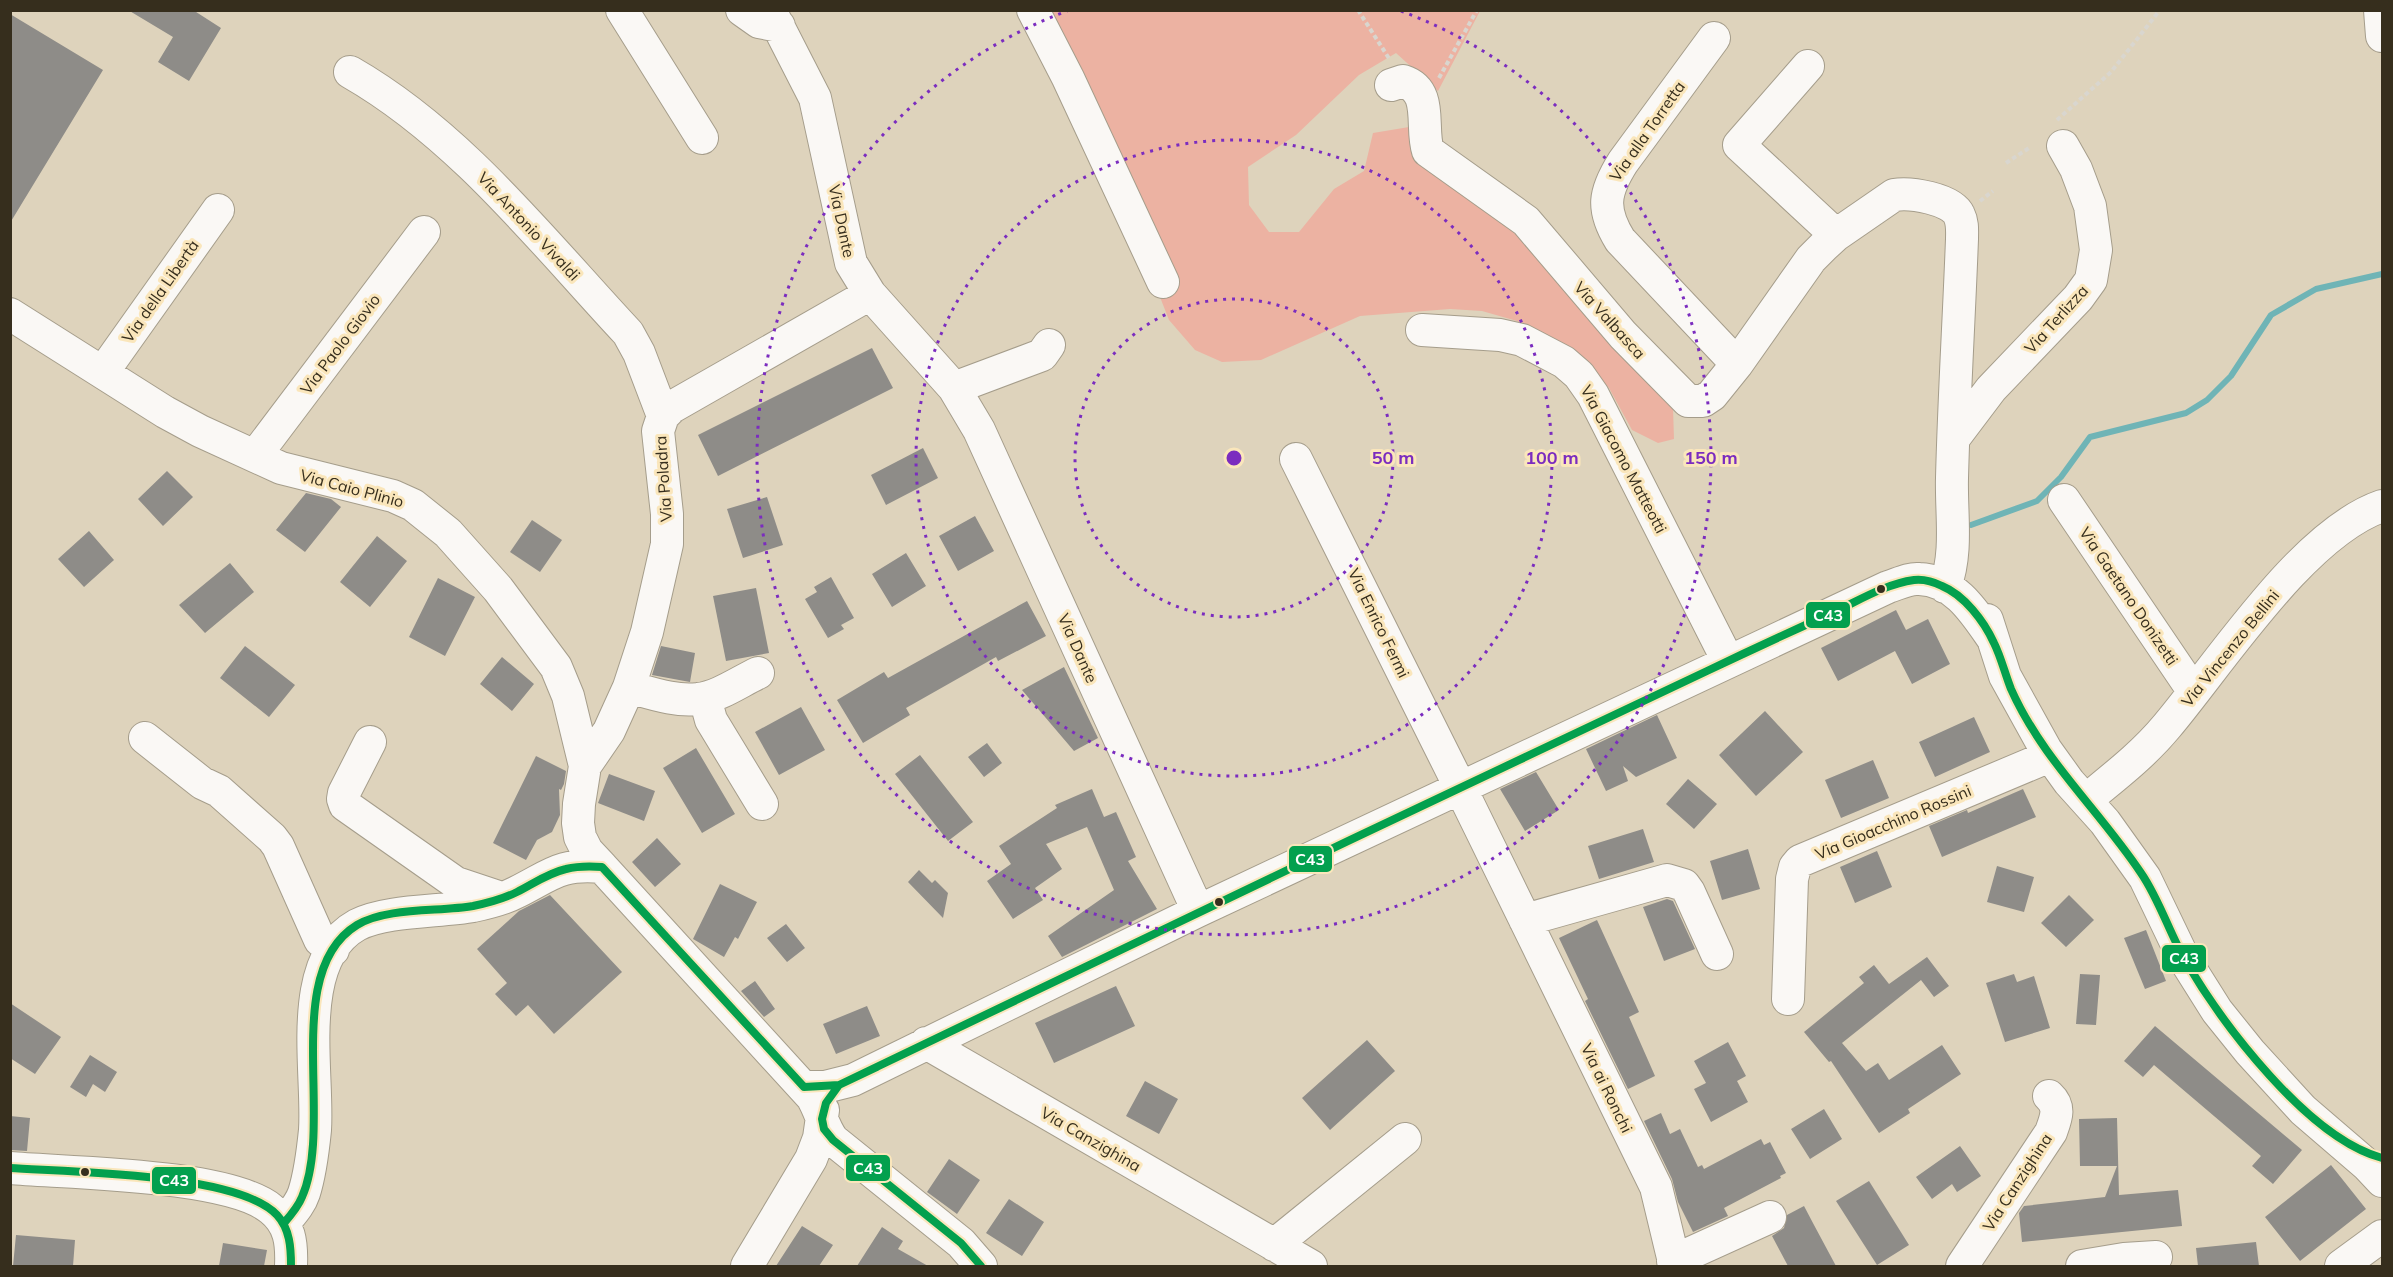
<svg xmlns="http://www.w3.org/2000/svg" width="2393" height="1277" font-family="Mulish,sans-serif">
<rect width="100%" height="100%" fill="#ded3bc"/>
<path fill="#ecb2a2" d="M 1048,11 L 1480,11 L 1438,91 L 1396,53 L 1359,75 L 1296,135 L 1248,167 L 1249,205 L 1269,232 L 1299,232 L 1334,189 L 1364,171 L 1373,133 L 1439,122 L 1440,166 L 1513,214 L 1673,408 L 1674,439 L 1658,443 L 1632,430 L 1609,388 L 1586,364 L 1546,337 L 1517,321 L 1482,311 L 1450,309 L 1360,316 L 1261,360 L 1222,362 L 1195,350 L 1169,320 Z"/>
<g fill="none" stroke-linecap="round" stroke-linejoin="round">
<path stroke="#6fb4b6" stroke-width="6" d="M 1971,525 L 2037,501 L 2061,477 L 2090,437 L 2186,413 L 2207,400 L 2231,376 L 2271,315 L 2316,289 L 2382,274"/>
</g>
<path fill="#8e8c88" d="M 128,10 L 193,10 L 221,28 L 189,81 L 158,62 L 173,37 Z
M 10,14 L 103,70 L 10,223 Z
M 872,348 L 893,388 L 718,476 L 698,435 Z
M 923,448 L 938,478 L 886,505 L 871,475 Z
M 167,471 L 193,497 L 163,526 L 138,499 Z
M 306,493 L 331,499 L 341,507 L 305,552 L 276,530 Z
M 767,497 L 783,545 L 743,558 L 727,509 Z
M 975,516 L 994,551 L 958,571 L 939,536 Z
M 532,520 L 562,540 L 540,572 L 510,552 Z
M 89,531 L 114,560 L 84,587 L 58,559 Z
M 377,536 L 407,561 L 370,607 L 340,582 Z
M 906,553 L 926,586 L 892,607 L 872,574 Z
M 230,563 L 254,592 L 205,633 L 179,605 Z
M 831,577 L 854,618 L 841,625 L 844,629 L 828,638 L 805,599 L 817,592 L 814,587 Z
M 438,578 L 475,597 L 445,656 L 409,637 Z
M 756,588 L 769,653 L 726,661 L 713,596 Z
M 1027,601 L 1046,636 L 998,661 L 996,657 L 906,708 L 910,715 L 863,743 L 837,700 L 884,672 L 888,678 Z
M 1896,610 L 1906,630 L 1928,619 L 1950,664 L 1912,684 L 1895,651 L 1838,681 L 1821,648 Z
M 245,646 L 295,685 L 269,717 L 220,678 Z
M 661,646 L 695,653 L 690,682 L 652,675 Z
M 502,657 L 534,684 L 512,711 L 480,684 Z
M 1064,667 L 1098,738 L 1074,751 L 1022,690 Z
M 801,707 L 825,750 L 779,775 L 755,732 Z
M 1765,711 L 1803,752 L 1756,796 L 1719,755 Z
M 1657,715 L 1677,758 L 1636,777 L 1623,766 L 1628,781 L 1606,791 L 1586,749 Z
M 1974,717 L 1990,752 L 1935,777 L 1919,742 Z
M 987,743 L 1002,763 L 984,777 L 968,757 Z
M 696,748 L 735,814 L 702,833 L 663,768 Z
M 920,755 L 973,822 L 948,841 L 895,774 Z
M 536,756 L 566,771 L 564,784 L 561,790 L 559,789 L 560,815 L 552,832 L 537,840 L 526,860 L 493,843 Z
M 1873,760 L 1889,798 L 1841,818 L 1825,780 Z
M 1536,772 L 1559,810 L 1525,831 L 1500,789 Z
M 609,774 L 655,791 L 644,821 L 598,803 Z
M 1688,779 L 1717,804 L 1694,829 L 1666,804 Z
M 1092,789 L 1104,817 L 1116,812 L 1136,857 L 1128,861 L 1157,909 L 1062,957 L 1048,936 L 1114,890 L 1087,827 L 1046,844 L 1062,869 L 1035,888 L 1043,900 L 1013,919 L 987,881 L 1011,864 L 999,846 L 1057,808 L 1055,805 Z
M 2023,789 L 2036,817 L 1942,857 L 1929,826 L 1967,810 L 1968,813 Z
M 1643,829 L 1654,862 L 1599,879 L 1588,846 Z
M 657,838 L 681,864 L 655,887 L 632,862 Z
M 1748,849 L 1760,889 L 1722,900 L 1710,861 Z
M 1877,851 L 1892,887 L 1855,903 L 1840,867 Z
M 1997,866 L 2034,877 L 2024,912 L 1987,902 Z
M 919,870 L 932,883 L 935,880 L 948,893 L 943,918 L 908,882 Z
M 720,884 L 757,902 L 738,939 L 735,937 L 724,957 L 693,939 Z
M 550,895 L 622,972 L 554,1034 L 528,1005 L 516,1016 L 495,994 L 507,983 L 477,949 L 519,911 Z
M 2069,895 L 2094,920 L 2066,947 L 2041,923 Z
M 1667,899 L 1673,901 L 1695,949 L 1664,961 L 1643,907 Z
M 1597,920 L 1639,1012 L 1629,1017 L 1655,1076 L 1628,1089 L 1585,1001 L 1588,999 L 1559,938 Z
M 786,924 L 805,948 L 787,962 L 767,938 Z
M 2146,930 L 2166,981 L 2145,989 L 2124,938 Z
M 1927,957 L 1949,986 L 1934,997 L 1921,980 L 1842,1043 L 1866,1071 L 1878,1063 L 1889,1080 L 1942,1045 L 1961,1074 L 1908,1109 L 1910,1113 L 1879,1133 L 1831,1061 L 1829,1062 L 1804,1032 L 1864,983 L 1859,977 L 1874,965 L 1889,984 Z
M 2014,974 L 2017,982 L 2034,976 L 2050,1028 L 2005,1042 L 1986,983 Z
M 2080,974 L 2100,975 L 2096,1025 L 2076,1024 Z
M 755,981 L 775,1009 L 764,1017 L 741,991 Z
M 1116,986 L 1135,1026 L 1054,1063 L 1035,1023 Z
M 10,1003 L 61,1037 L 35,1074 L 10,1058 Z
M 867,1006 L 880,1036 L 836,1054 L 823,1024 Z
M 2155,1026 L 2302,1150 L 2273,1184 L 2252,1166 L 2261,1156 L 2154,1065 L 2143,1077 L 2124,1061 Z
M 1367,1040 L 1395,1071 L 1330,1130 L 1302,1098 Z
M 1728,1042 L 1746,1076 L 1737,1081 L 1748,1102 L 1711,1122 L 1694,1089 L 1706,1083 L 1694,1061 Z
M 90,1055 L 117,1072 L 105,1092 L 93,1084 L 86,1097 L 70,1087 Z
M 1145,1081 L 1178,1099 L 1159,1134 L 1126,1116 Z
M 1824,1109 L 1842,1139 L 1810,1159 L 1791,1129 Z
M 1661,1113 L 1670,1134 L 1680,1129 L 1698,1167 L 1702,1165 L 1704,1169 L 1761,1139 L 1764,1145 L 1770,1142 L 1786,1173 L 1780,1176 L 1781,1178 L 1724,1208 L 1728,1216 L 1693,1232 L 1678,1202 L 1672,1179 L 1644,1121 Z
M 10,1116 L 30,1118 L 27,1151 L 10,1150 Z
M 2117,1118 L 2119,1195 L 2178,1190 L 2182,1226 L 2022,1242 L 2019,1213 L 2024,1206 L 2105,1197 L 2117,1166 L 2080,1166 L 2079,1119 Z
M 1960,1146 L 1981,1176 L 1957,1192 L 1952,1184 L 1932,1199 L 1916,1177 Z
M 949,1159 L 980,1180 L 957,1214 L 927,1192 Z
M 2331,1165 L 2366,1209 L 2300,1261 L 2265,1217 Z
M 1869,1181 L 1909,1245 L 1877,1265 L 1836,1201 Z
M 1009,1199 L 1044,1222 L 1022,1256 L 986,1233 Z
M 1804,1206 L 1814,1225 L 1836,1266 L 1788,1266 L 1772,1236 L 1784,1228 L 1787,1215 Z
M 802,1226 L 833,1245 L 819,1266 L 776,1266 Z
M 882,1227 L 903,1241 L 898,1249 L 928,1266 L 857,1266 Z
M 16,1235 L 75,1240 L 73,1266 L 13,1266 Z
M 2256,1242 L 2259,1266 L 2198,1266 L 2196,1248 Z
M 223,1243 L 267,1250 L 264,1266 L 219,1266 Z"/>
<g fill="none" stroke-linecap="round" stroke-linejoin="round">
<defs>
<path id="minor" d="M 622,10 L 702,138
M 742,10 L 759,22 L 779,26
M 770,10 L 815,98 L 851,263 L 870,294 L 954,388 L 979,430 L 1198,911
M 1033,10 L 1068,78 L 1163,282
M 2380,10 L 2382,36
M 1714,38 L 1623,162 C 1604,192 1601,209 1620,240 L 1737,364
M 1808,66 L 1739,145 L 1836,235
M 350,72 C 460,135 542,241 628,333 L 639,353 L 663,416
M 1391,85 L 1403,81 C 1434,91 1420,127 1428,151 L 1526,221 L 1623,335 L 1688,401 L 1703,401 L 1712,395 L 1737,364 L 1811,259 L 1824,246 L 1836,235 L 1894,195 C 1910,192 1952,199 1959,215 C 1963,223 1962,231 1962,239 C 1959,319 1954,398 1952,478 C 1951,514 1958,552 1945,587
M 10,314 L 165,412 L 200,431 L 281,468 L 393,496 L 413,505 L 448,533 L 498,589 L 556,667 L 568,696 L 585,766 L 579,804 L 578,823 L 580,837 L 587,851 L 602,867
M 1422,330 L 1500,335 L 1522,340 L 1564,362 L 1579,375 L 1593,395 L 1728,661
M 103,372 L 218,210
M 954,388 L 1042,355 L 1049,345
M 1954,438 L 1991,389 L 2078,298 L 2091,280 L 2096,250 L 2090,206 L 2076,169 L 2063,146
M 255,456 L 424,232
M 1296,459 L 1460,787 L 1656,1187 L 1675,1266
M 2064,500 L 2194,692
M 1987,620 L 2005,676 L 2046,750 L 2069,782 L 2105,822 L 2145,878 L 2183,957 L 2217,1011 L 2250,1052 L 2303,1110 L 2367,1165 L 2382,1181
M 629,687 C 651,693 676,702 698,699 C 718,697 739,682 758,673
M 705,698 L 711,720 L 762,804
M 145,738 L 202,783 L 219,791 L 272,838 L 278,846 L 320,940 L 333,950
M 370,742 L 344,793 L 343,799 L 345,805 L 456,883 L 501,898
M 585,766 L 609,731 L 629,687 L 647,632 L 667,544 L 667,514 L 658,431 L 663,416 L 672,407 L 870,294
M 2086,800 C 2114,777 2143,755 2167,726 C 2221,662 2303,533 2382,506
M 1525,920 L 1667,880 L 1684,885 L 1689,892 L 1717,954
M 1788,999 L 1792,879 L 1795,867 L 1800,861 L 2050,756
M 926,1043 L 1311,1266
M 804,1087 L 825,1087 L 853,1080 L 1198,911 L 1888,587 C 1898,584 1909,578 1919,579 C 1955,580 1975,613 1993,639
M 10,1168 C 69,1173 229,1174 271,1209 C 290,1224 292,1243 291,1266
M 284,1223 C 292,1213 300,1205 304,1193 C 310,1174 313,1150 315,1130 C 319,1072 294,960 357,925 C 386,910 440,912 473,906 C 487,903 504,899 517,892 C 551,875 560,863 602,867 L 812,1097 C 821,1112 823,1127 833,1140 L 961,1243 L 981,1266
M 1274,1245 L 1405,1139
M 1673,1261 L 1770,1217
M 747,1266 L 811,1159 L 819,1138 L 823,1110
M 1962,1266 L 2051,1132 C 2056,1118 2061,1107 2049,1096
M 2082,1266 L 2124,1259 L 2156,1257
M 2341,1266 L 2382,1236"/>
</defs>
<use href="#minor" stroke="#a59d8b" stroke-width="34"/>
<path stroke="#d9d6cf" stroke-width="4" stroke-dasharray="4.5 3" stroke-linecap="butt" d="M 1358,10 L 1390,60
M 1439,78 L 1477,10
M 2057,120 L 2111,72 L 2160,10
M 2006,163 L 2029,148
M 1980,201 L 1993,191"/>
<use href="#minor" stroke="#faf8f5" stroke-width="32"/>
<defs>
<path id="bus-1" d="M 877,1067 L 839,1085 L 826,1103 L 822,1119 L 824,1129 L 833,1140 L 961,1243 L 981,1266
M 10,1168 C 69,1172 238,1173 277,1215 C 290,1229 291,1248 291,1266
M 284,1223 C 291,1215 298,1207 302,1197 C 335,1122 280,972 357,925 C 387,907 439,912 473,906 C 488,903 503,899 517,892 C 533,884 548,873 566,869 C 578,866 590,866 602,867 L 804,1087 L 839,1085 C 1128,945 1417,808 1707,671 C 1749,651 1790,632 1832,613 C 1858,601 1885,584 1914,580 C 1923,579 1934,582 1942,586 C 1964,595 1984,621 1994,643 C 2001,657 2005,674 2011,689 C 2042,759 2099,810 2141,873 C 2159,899 2169,932 2185,960 C 2223,1025 2308,1138 2382,1158"/>
</defs>
<use href="#bus-1" stroke="#fae6bb" stroke-width="12"/>
<use href="#bus-1" stroke="#03a04e" stroke-width="8"/>
</g>
<g fill="none" stroke="#7b2cbf" stroke-width="3" stroke-dasharray="3 6">
<circle cx="1234" cy="458" r="159"/>
<circle cx="1234" cy="458" r="318"/>
<path d="M1401 11A477 477 0 1 1 1067 11"/>
</g>
<g fill="#362e1d" stroke="#fae6bb" stroke-width="2">
<circle cx="1881" cy="589" r="5"/>
<circle cx="1219" cy="902" r="5"/>
<circle cx="85" cy="1172" r="5"/>
</g>
<g text-anchor="middle" stroke-width="6" stroke-linejoin="round" paint-order="stroke">
<g font-size="16" fill="#362e1d" stroke="#fae6bb">
<text transform="translate(1647 131) rotate(-55)" y="6">Via alla Torretta</text>
<text transform="translate(842 221) rotate(78)" y="6">Via Dante</text>
<text transform="translate(529 226) rotate(47)" y="6">Via Antonio Vivaldi</text>
<text transform="translate(160 291) rotate(-55)" y="6">Via della Libertà</text>
<text transform="translate(2056 319) rotate(-48)" y="6">Via Terlizza</text>
<text transform="translate(1610 320) rotate(48)" y="6">Via Valbasca</text>
<text transform="translate(340 344) rotate(-53)" y="6">Via Paolo Giovio</text>
<text transform="translate(1624 459) rotate(62)" y="6">Via Giacomo Matteotti</text>
<text transform="translate(663 479) rotate(-94)" y="6">Via Poladra</text>
<text transform="translate(352 488) rotate(15)" y="6">Via Caio Plinio</text>
<text transform="translate(2129 596) rotate(56)" y="6">Via Gaetano Donizetti</text>
<text transform="translate(1379 623) rotate(64)" y="6">Via Enrico Fermi</text>
<text transform="translate(1078 648) rotate(66)" y="6">Via Dante</text>
<text transform="translate(2230 648) rotate(-51)" y="6">Via Vincenzo Bellini</text>
<text transform="translate(1893 822) rotate(-23)" y="6">Via Gioacchino Rossini</text>
<text transform="translate(1607 1088) rotate(64)" y="6">Via ai Ronchi</text>
<text transform="translate(1091 1139) rotate(30)" y="6">Via Canzighina</text>
<text transform="translate(2017 1182) rotate(-57)" y="6">Via Canzighina</text>
</g>
</g>
<circle cx="1234" cy="458" r="9" fill="#7b2cbf" stroke="#fae6bb" stroke-width="3"/>
<g font-size="18" text-anchor="middle" font-weight="bold" fill="#7b2cbf" stroke="#fae6bb" stroke-width="6" stroke-linejoin="round" paint-order="stroke">
<text x="1393" y="464">50 m</text>
<text x="1552" y="464">100 m</text>
<text x="1711" y="464">150 m</text>
</g>
<g stroke="#fae6bb" stroke-width="2">
<rect x="1805" y="601" width="46" height="28" rx="6" fill="#03a04e"/>
<rect x="1288" y="845" width="45" height="28" rx="6" fill="#03a04e"/>
<rect x="2161" y="944" width="46" height="29" rx="6" fill="#03a04e"/>
<rect x="845" y="1154" width="46" height="28" rx="6" fill="#03a04e"/>
<rect x="151" y="1166" width="46" height="29" rx="6" fill="#03a04e"/>
</g>
<g font-size="16" text-anchor="middle" font-weight="bold" fill="#fff">
<text x="1828" y="621">C43</text>
<text x="1310" y="865">C43</text>
<text x="2184" y="964">C43</text>
<text x="868" y="1174">C43</text>
<text x="174" y="1186">C43</text>
</g>
<rect width="2393" height="1277" fill="none" stroke="#362e1d" stroke-width="24"/>
</svg>
